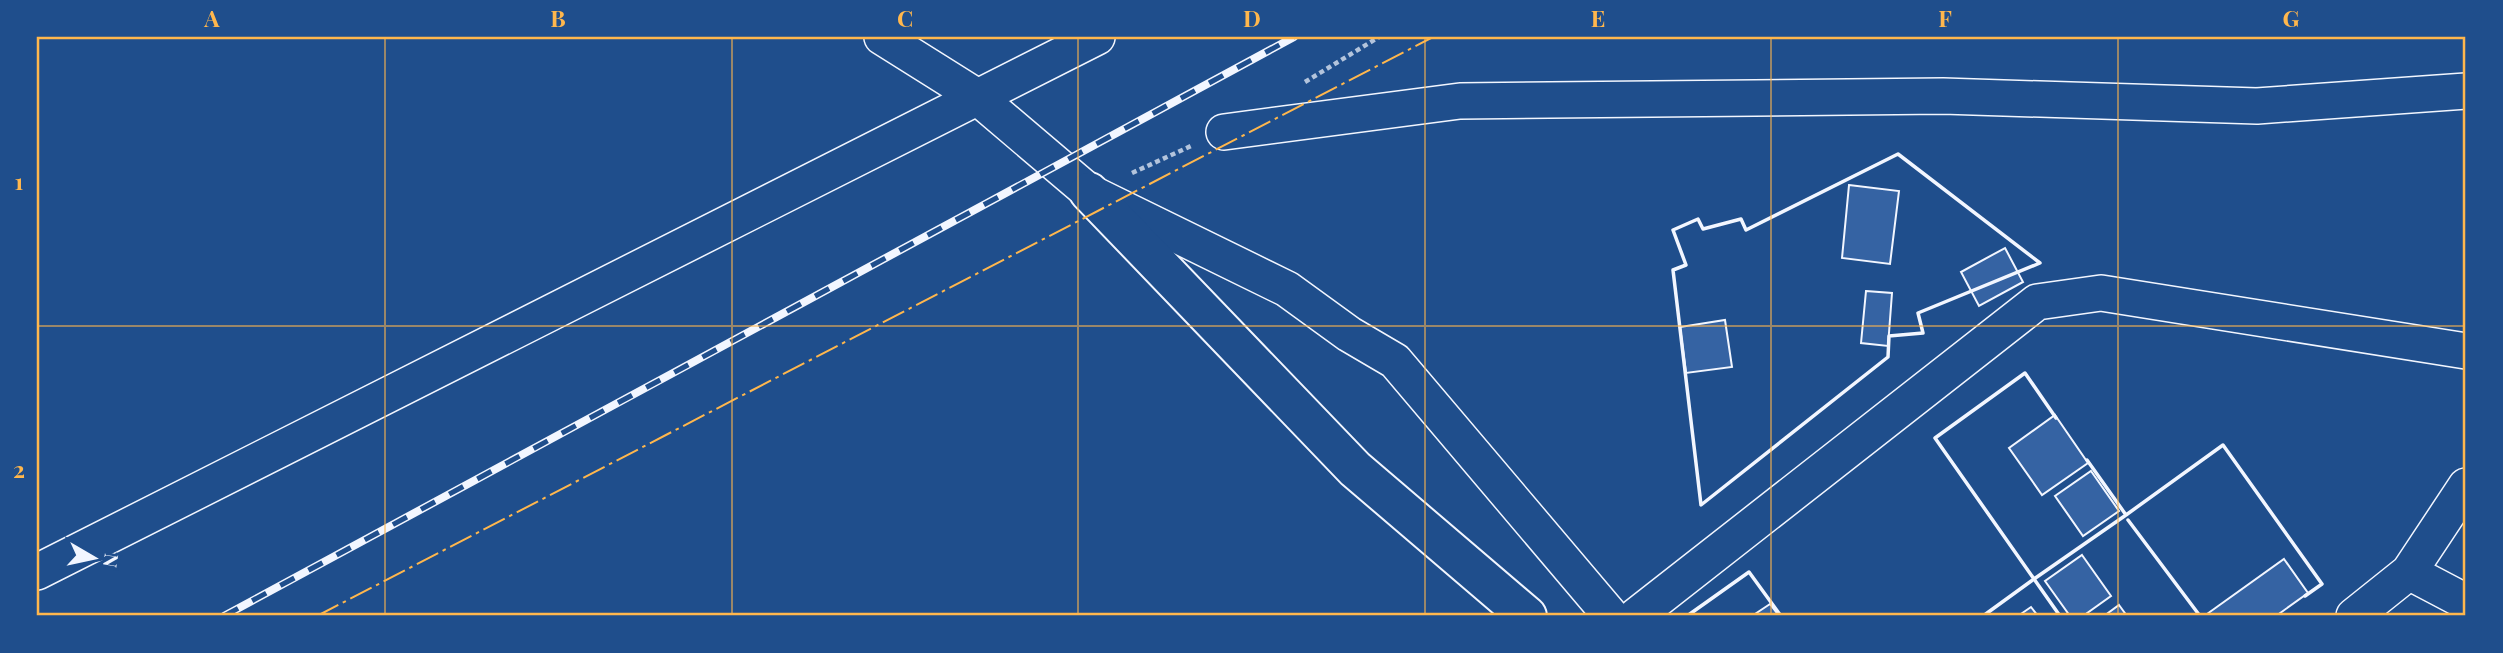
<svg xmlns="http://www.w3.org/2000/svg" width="2503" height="653" font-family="'Playfair Display',serif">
<rect width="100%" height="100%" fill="#1f4e8c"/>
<path fill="#3563a3" stroke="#f2f6ff" stroke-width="2" d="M 1849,185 L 1899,191 L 1890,264 L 1842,258 Z
M 2005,248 L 2023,282 L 1979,306 L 1961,272 Z
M 1866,291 L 1892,293 L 1888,346 L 1861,343 Z
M 1725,320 L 1732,367 L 1686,373 L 1680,327 Z
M 2055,415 L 2088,463 L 2042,495 L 2009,448 Z
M 2091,471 L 2119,511 L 2083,536 L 2055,496 Z
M 2082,555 L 2111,596 L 2083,616 L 2070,616 L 2045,581 Z
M 2284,559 L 2308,593 L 2276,616 L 2208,616 L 2207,614 Z
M 1770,604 L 1779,616 L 1752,616 Z
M 2119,605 L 2127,616 L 2104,616 Z
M 2031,607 L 2038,616 L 2018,616 Z"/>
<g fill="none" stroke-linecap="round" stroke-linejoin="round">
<defs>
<path id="minor" d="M 882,37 L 976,96 L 1089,192 L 1287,289 L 1349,334 L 1395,361 L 1611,616
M 1224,132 L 1460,101 L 1943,96 L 2257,106 L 2466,91
M 37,572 L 1097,37
M 2409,572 L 2466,602
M 1636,616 L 2037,302 L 2101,293 L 2466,351
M 2354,616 L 2409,572 L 2466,486"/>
<path id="tertiary" d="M 1089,192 L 1355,469 L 1527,616"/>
</defs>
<use href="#minor" stroke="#f2f6ff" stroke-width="38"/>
<use href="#tertiary" stroke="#f2f6ff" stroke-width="42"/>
<path stroke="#b3c4dc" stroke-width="4.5" stroke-dasharray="5 3.5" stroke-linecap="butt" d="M 1305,82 L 1379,37
M 1132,173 L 1191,146"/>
<use href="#minor" stroke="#1f4e8c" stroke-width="35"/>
<use href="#tertiary" stroke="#1f4e8c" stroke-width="38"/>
<defs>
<path id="rail" d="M 224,616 L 1294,37"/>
</defs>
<use href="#rail" stroke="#f2f6ff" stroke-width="8"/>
<use href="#rail" stroke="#1f4e8c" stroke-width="5" stroke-dasharray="16" stroke-linecap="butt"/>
<path stroke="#f2f6ff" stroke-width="3.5" d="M 1898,154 L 2040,263 L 1918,313 L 1923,333 L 1889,336 L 1888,357 L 1701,505 L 1673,270 L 1686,265 L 1673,230 L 1698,219 L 1703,229 L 1741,219 L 1746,230 Z
M 2087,460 L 2126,515 L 2223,445 L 2322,584 L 2305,596
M 2128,520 L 2200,616
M 1687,616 L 1749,572 L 1781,616
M 1983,616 L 2034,579 L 1935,438 L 2025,373 L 2056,418
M 2060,616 L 2034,579 L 2126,515"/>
<path stroke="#ffb74d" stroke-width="2" stroke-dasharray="24 5 3.5 5" stroke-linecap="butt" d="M 317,616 L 1433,37"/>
</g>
<path fill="none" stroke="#ffb74d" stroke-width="2" stroke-opacity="0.55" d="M 385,37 L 385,616M 732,37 L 732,616M 1078,37 L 1078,616M 1425,37 L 1425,616M 1771,37 L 1771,616M 2118,37 L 2118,616M 37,326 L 2466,326"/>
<rect width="2503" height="653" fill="none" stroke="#1f4e8c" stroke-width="77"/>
<g transform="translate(94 558) rotate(99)" stroke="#1f4e8c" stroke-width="5" paint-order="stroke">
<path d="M0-5L12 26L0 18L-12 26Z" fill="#f2f6ff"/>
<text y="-10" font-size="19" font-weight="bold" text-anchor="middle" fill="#f2f6ff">N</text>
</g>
<rect x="38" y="38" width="2426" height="576" fill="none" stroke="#ffb74d" stroke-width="2.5"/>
<g font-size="23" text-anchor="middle" font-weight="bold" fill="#ffb74d">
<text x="212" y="27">A</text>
<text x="558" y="27">B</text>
<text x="905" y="27">C</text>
<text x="1252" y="27">D</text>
<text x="1598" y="27">E</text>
<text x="1945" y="27">F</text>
<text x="2291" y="27">G</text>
<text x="19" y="190">1</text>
<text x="19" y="478">2</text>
</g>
</svg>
